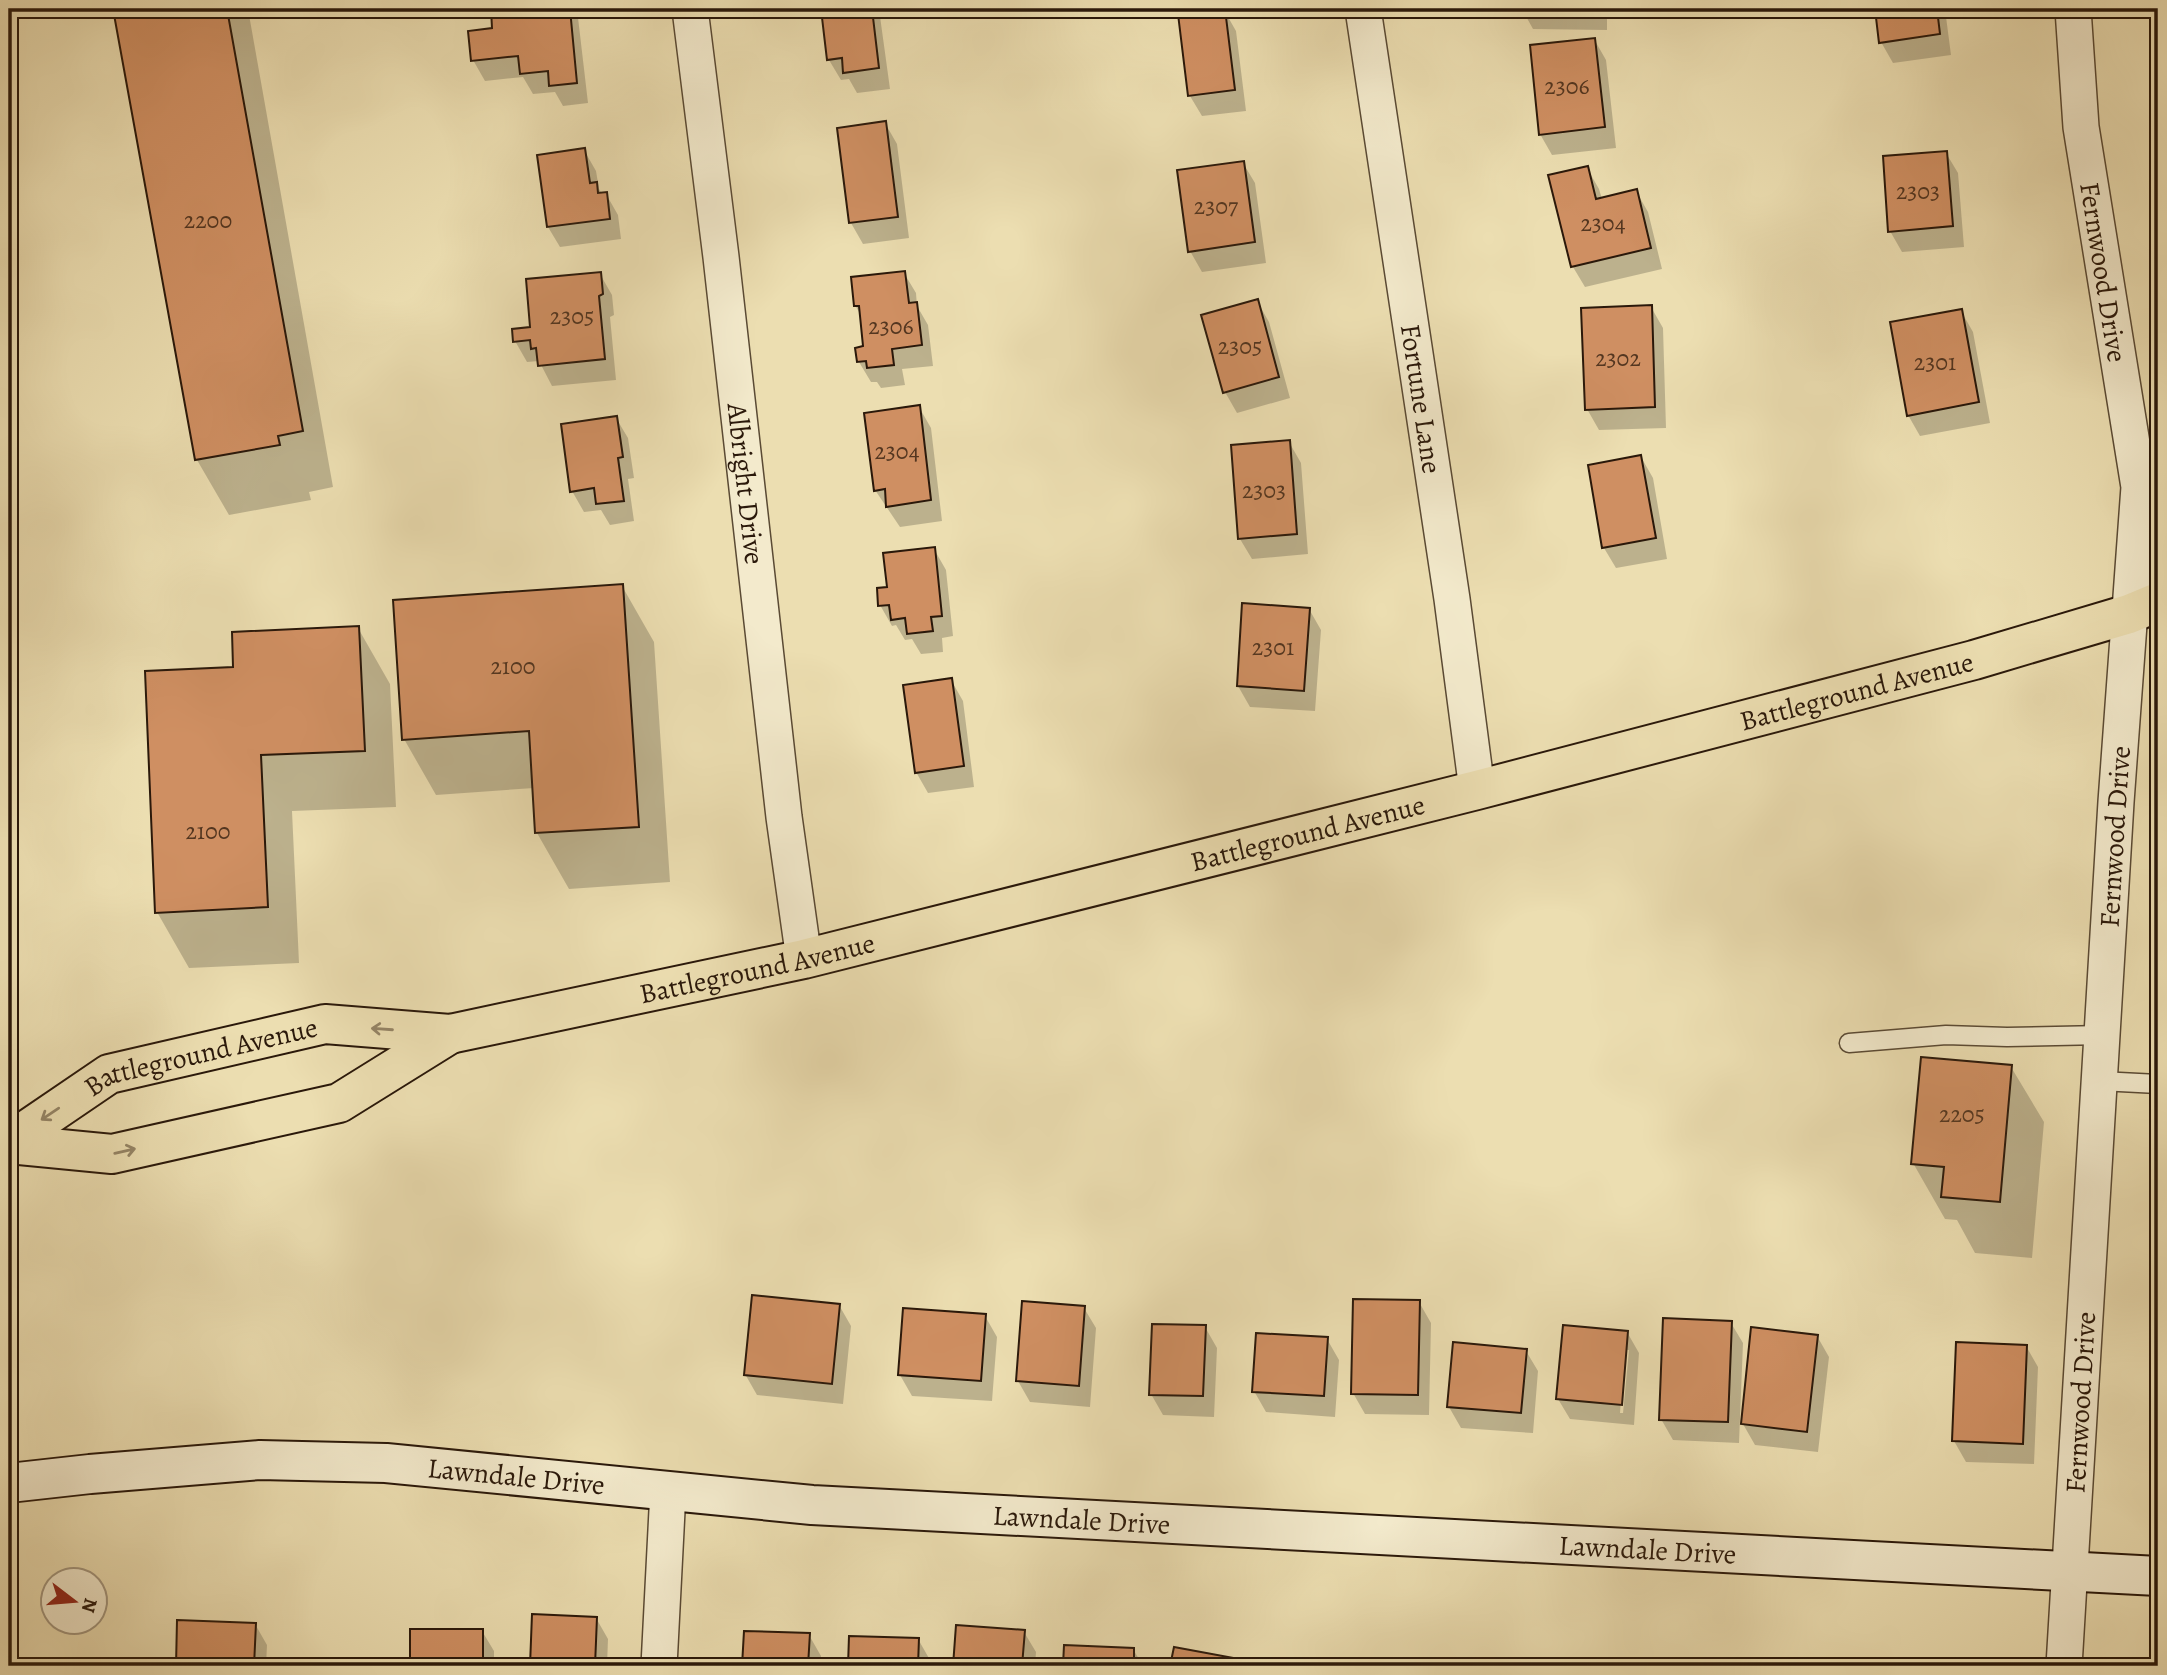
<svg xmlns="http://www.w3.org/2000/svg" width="2167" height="1675" font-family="Alegreya,serif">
<rect width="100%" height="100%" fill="#ecdeb1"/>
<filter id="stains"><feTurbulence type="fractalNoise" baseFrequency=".00286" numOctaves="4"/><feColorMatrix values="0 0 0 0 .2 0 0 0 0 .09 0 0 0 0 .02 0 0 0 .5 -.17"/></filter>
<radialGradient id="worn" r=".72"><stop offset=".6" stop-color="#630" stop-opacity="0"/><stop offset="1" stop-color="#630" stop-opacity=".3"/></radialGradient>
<path fill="#0003" fill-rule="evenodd" d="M 115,9 L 248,9 L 333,487 L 309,492 L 311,500 L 229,515 L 197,460 Z
M 492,9 L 577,9 L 588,103 L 563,106 L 555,92 L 533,94 L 523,77 L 485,81 L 473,60 L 494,30 Z
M 823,9 L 879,9 L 890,89 L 857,93 L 849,79 L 841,80 L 829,60 Z
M 1522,9 L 1607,9 L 1607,30 L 1533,29 Z
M 1877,9 L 1945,9 L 1951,55 L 1893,63 L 1881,42 Z
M 1224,10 L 1236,31 L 1246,111 L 1202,116 L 1190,96 Z
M 1594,39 L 1606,60 L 1616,148 L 1552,155 L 1540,134 Z
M 885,123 L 897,144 L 909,238 L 863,244 L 851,223 L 839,130 Z
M 584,150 L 596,171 L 599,189 L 602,194 L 606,194 L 618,215 L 621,239 L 560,247 L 548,227 Z
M 1946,153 L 1958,173 L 1964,247 L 1902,252 L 1890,231 Z
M 1243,163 L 1255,183 L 1266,263 L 1202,272 L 1190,251 Z
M 1587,168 L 1599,189 L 1602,199 L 1636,191 L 1648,212 L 1662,269 L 1585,287 L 1573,267 L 1550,177 Z
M 904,273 L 916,293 L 917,306 L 928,325 L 933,366 L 902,369 L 905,385 L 881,388 L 877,382 L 871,382 L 859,362 L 865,348 L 862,317 L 855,305 Z
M 600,274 L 612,295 L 614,315 L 610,317 L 616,380 L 552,386 L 539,361 L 527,362 L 515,341 Z
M 1257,301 L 1269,322 L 1290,398 L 1237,413 L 1225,392 Z
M 1651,307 L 1663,328 L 1666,428 L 1599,430 L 1587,409 Z
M 1961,311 L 1973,332 L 1990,423 L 1920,436 L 1908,415 Z
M 919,407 L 931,428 L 942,521 L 900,527 L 875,490 Z
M 616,418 L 628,438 L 634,478 L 628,479 L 634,521 L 610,525 L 601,510 L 584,512 L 572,491 Z
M 1289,442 L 1301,463 L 1308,554 L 1252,559 L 1240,539 Z
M 1641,457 L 1653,478 L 1667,559 L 1616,568 L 1604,548 Z
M 934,549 L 946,570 L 953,636 L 942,638 L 943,652 L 921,654 L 912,639 L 905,640 L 896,625 L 892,626 L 880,605 L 889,589 Z
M 622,586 L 654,642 L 670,882 L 569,889 L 537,833 L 534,788 L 436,795 L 404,739 Z
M 1309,609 L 1321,630 L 1315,711 L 1250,707 L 1238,686 Z
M 358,628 L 390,684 L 396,807 L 292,811 L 299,963 L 189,968 L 157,912 L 235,668 Z
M 951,680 L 963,701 L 974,787 L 928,793 L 916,772 Z
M 2011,1067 L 2044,1122 L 2032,1258 L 1975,1253 L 1957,1220 L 1945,1219 L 1913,1163 Z
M 1419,1302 L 1431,1323 L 1429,1415 L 1365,1414 L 1353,1393 Z
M 839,1305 L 851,1326 L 843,1404 L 757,1395 L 745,1374 Z
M 1084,1308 L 1096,1328 L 1090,1407 L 1030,1402 L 1018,1381 Z
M 985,1316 L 997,1337 L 992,1401 L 912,1396 L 900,1375 Z
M 1731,1323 L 1743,1343 L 1739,1443 L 1673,1440 L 1661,1419 Z
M 1205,1327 L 1217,1348 L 1214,1417 L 1163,1415 L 1151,1394 Z
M 1627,1332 L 1639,1353 L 1634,1425 L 1570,1419 L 1558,1399 ZM 1625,1350 L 1629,1350 L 1623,1413 L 1620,1413 Z
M 1817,1336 L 1829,1357 L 1818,1452 L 1755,1445 L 1743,1424 Z
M 1327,1339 L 1339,1360 L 1335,1417 L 1266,1412 L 1254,1391 Z
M 2026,1346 L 2038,1367 L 2034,1464 L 1966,1462 L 1954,1441 Z
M 1526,1351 L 1538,1371 L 1533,1433 L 1461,1428 L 1449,1407 Z
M 534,1616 L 596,1618 L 608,1639 L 607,1666 L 532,1666 Z
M 178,1622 L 255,1624 L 267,1645 L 266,1666 L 178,1666 Z
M 958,1627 L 1024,1632 L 1036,1652 L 1035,1666 L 954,1666 Z
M 412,1631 L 482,1631 L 494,1651 L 494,1666 L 412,1666 Z
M 745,1633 L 809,1635 L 821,1656 L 820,1666 L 744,1666 Z
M 851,1638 L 918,1639 L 930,1660 L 930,1666 L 850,1666 Z
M 1066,1647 L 1133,1649 L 1143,1666 L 1065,1666 Z
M 1175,1649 L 1238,1660 L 1241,1666 L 1172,1666 Z"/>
<path fill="#cf8f62" stroke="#2a180a" stroke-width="2" d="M 113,9 L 227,9 L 303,431 L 278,436 L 280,445 L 195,460 Z
M 491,9 L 570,9 L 577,83 L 549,86 L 548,71 L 520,74 L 518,56 L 471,61 L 468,31 L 492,28 Z
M 821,9 L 872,9 L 879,68 L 843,73 L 842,58 L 827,60 Z
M 1225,9 L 1235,90 L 1188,96 L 1178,14 Z
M 1875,9 L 1937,9 L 1940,34 L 1879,43 Z
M 1595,38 L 1605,127 L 1539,135 L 1530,45 Z
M 886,121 L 898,217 L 849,223 L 837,128 Z
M 585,148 L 590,183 L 597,182 L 598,193 L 607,192 L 610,219 L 547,227 L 537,155 Z
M 1947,151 L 1953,226 L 1888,232 L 1883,156 Z
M 1244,161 L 1255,242 L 1188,252 L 1177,170 Z
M 1588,166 L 1596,199 L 1637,189 L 1651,248 L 1571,267 L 1548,175 Z
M 905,271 L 909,303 L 917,302 L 922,345 L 892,349 L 894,365 L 867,368 L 866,361 L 857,362 L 855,348 L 863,346 L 859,306 L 854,306 L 851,277 Z
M 601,272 L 603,294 L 599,296 L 605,359 L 538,366 L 536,348 L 531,349 L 530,340 L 513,342 L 512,329 L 530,327 L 526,279 Z
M 1258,299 L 1279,377 L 1223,393 L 1201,315 Z
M 1652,305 L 1655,407 L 1585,410 L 1581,308 Z
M 1962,309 L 1979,402 L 1907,416 L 1890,322 Z
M 920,405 L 931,500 L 886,507 L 885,489 L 874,491 L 864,413 Z
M 617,416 L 623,457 L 618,458 L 624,501 L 596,504 L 594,488 L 570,492 L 561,424 Z
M 1290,440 L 1297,534 L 1238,539 L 1231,445 Z
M 1641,455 L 1656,538 L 1602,548 L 1588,465 Z
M 935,547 L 942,616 L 931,617 L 933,631 L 907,634 L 905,618 L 891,620 L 889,605 L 878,606 L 877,588 L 887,587 L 883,553 Z
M 623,584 L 639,827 L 535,833 L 529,731 L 402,740 L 393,600 Z
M 1242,603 L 1310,608 L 1304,691 L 1237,686 Z
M 359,626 L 365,751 L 261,755 L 268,907 L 155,913 L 145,671 L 233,667 L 232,632 Z
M 952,678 L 964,766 L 915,773 L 903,685 Z
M 1921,1057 L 2012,1065 L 2000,1202 L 1941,1197 L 1944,1167 L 1911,1164 Z
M 752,1295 L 840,1304 L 832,1384 L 744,1375 Z
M 1353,1299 L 1420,1300 L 1418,1395 L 1351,1394 Z
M 1022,1301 L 1085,1306 L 1079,1386 L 1016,1381 Z
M 903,1308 L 986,1314 L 981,1381 L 898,1375 Z
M 1663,1318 L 1732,1321 L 1728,1422 L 1659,1420 Z
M 1152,1324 L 1206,1325 L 1203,1396 L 1149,1395 Z
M 1563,1325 L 1628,1331 L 1622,1405 L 1556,1399 Z
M 1751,1327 L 1818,1335 L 1807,1432 L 1741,1424 Z
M 1256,1333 L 1328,1337 L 1324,1396 L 1252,1392 Z
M 1453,1342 L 1527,1349 L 1521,1413 L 1447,1407 Z
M 1956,1342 L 2027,1345 L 2023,1444 L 1952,1441 Z
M 532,1614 L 597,1617 L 595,1666 L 530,1666 Z
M 177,1620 L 256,1623 L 254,1666 L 176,1666 Z
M 956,1625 L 1025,1630 L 1022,1666 L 953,1666 Z
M 410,1629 L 483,1629 L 483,1666 L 410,1666 Z
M 744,1631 L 810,1633 L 808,1666 L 742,1666 Z
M 849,1636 L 919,1638 L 918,1666 L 848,1666 Z
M 1064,1645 L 1134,1648 L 1134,1666 L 1063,1666 Z
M 1174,1647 L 1239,1659 L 1237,1666 L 1170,1666 Z"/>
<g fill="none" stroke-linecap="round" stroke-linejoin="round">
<defs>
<path id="lane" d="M 1849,1043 L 1946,1035 L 2007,1037 L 2103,1035
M 2100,1081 L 2158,1084"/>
<g id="street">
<path id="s1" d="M 690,9 L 721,257 L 784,817 L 804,959"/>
<path id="s2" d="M 1363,9 L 1452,599 L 1477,790"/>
<path d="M 659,1666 L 668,1491"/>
<path id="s3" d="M 2064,1666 L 2116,802 L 2139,487 L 2081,127 L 2073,9"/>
</g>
<g id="secondary">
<path id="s4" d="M 9,1483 L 90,1474 L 260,1460 L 386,1463 L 812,1505 L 2158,1576"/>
</g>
<g id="primary">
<path id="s5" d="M 9,1142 L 109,1074 L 325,1024 L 450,1034 L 804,959 L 1477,790 L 1974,660 L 2129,614 L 2158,602"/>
<path d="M 9,1144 L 112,1154 L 339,1103 L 450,1034"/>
</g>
</defs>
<use href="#lane" stroke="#5a4a34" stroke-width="21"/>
<use href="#street" stroke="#5a4a34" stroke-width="38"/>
<use href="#secondary" stroke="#2a180a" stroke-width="42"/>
<use href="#primary" stroke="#2a180a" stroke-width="42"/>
<use href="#lane" stroke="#f3eacc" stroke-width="18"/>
<use href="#street" stroke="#f3eacc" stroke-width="35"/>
<use href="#secondary" stroke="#f3eacc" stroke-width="38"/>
<use href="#primary" stroke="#ecdeb1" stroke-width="38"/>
</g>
<defs><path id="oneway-shaft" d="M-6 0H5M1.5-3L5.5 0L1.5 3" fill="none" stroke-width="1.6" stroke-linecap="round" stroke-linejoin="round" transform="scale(1.75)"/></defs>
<g stroke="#958566">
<use href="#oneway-shaft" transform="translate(382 1029) rotate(-176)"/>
<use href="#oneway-shaft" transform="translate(50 1114) rotate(146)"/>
<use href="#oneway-shaft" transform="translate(125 1151) rotate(-13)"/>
</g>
<g text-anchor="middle" stroke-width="7" stroke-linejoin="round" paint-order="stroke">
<g font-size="24" fill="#533620">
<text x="1567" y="94">2306</text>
<text x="1918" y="199">2303</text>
<text x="1216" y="214">2307</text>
<text x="208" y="228">2200</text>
<text x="1603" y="231">2304</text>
<text x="572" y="324">2305</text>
<text x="891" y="334">2306</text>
<text x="1240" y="354">2305</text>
<text x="1618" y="366">2302</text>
<text x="1935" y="370">2301</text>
<text x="897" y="459">2304</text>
<text x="1264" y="498">2303</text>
<text x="1273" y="655">2301</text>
<text x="513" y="674">2100</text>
<text x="208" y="839">2100</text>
<text x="1962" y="1122">2205</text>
</g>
<g font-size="28" fill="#2a180a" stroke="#f3eacc">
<text transform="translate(2104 272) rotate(81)" y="10">Fernwood Drive</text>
<text dy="10" stroke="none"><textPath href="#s2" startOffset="394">Fortune Lane</textPath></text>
<text dy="10" stroke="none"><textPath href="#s1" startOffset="478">Albright Drive</textPath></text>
<text dy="10" stroke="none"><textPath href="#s5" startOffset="1916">Battleground Avenue</textPath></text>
<text dy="10" stroke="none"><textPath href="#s5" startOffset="1349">Battleground Avenue</textPath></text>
<text dy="10" stroke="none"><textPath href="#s3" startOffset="831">Fernwood Drive</textPath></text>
<text dy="10" stroke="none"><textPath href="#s5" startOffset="782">Battleground Avenue</textPath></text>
<text dy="10" stroke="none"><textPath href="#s5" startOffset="214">Battleground Avenue</textPath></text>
<text dy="10" stroke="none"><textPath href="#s3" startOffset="264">Fernwood Drive</textPath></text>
<text dy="10" stroke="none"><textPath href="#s4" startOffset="509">Lawndale Drive</textPath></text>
<text dy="10" stroke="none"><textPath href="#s4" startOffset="1076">Lawndale Drive</textPath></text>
<text dy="10" stroke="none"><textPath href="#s4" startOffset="1643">Lawndale Drive</textPath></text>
</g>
</g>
<rect width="2167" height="1675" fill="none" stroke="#ecdeb1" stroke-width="35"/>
<rect x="10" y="10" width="2146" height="1654" fill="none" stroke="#2a180a" stroke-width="3.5"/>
<rect x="18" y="18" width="2132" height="1640" fill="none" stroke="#2a180a" stroke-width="2"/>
<g transform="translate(74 1601) rotate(106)"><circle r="33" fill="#f3eacc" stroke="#a3967e" stroke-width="2"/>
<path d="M0-5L12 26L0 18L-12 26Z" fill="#8f2418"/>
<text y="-10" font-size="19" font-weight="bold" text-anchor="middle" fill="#2a180a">N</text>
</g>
<rect width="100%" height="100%" filter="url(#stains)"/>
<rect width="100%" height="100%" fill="url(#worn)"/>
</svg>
